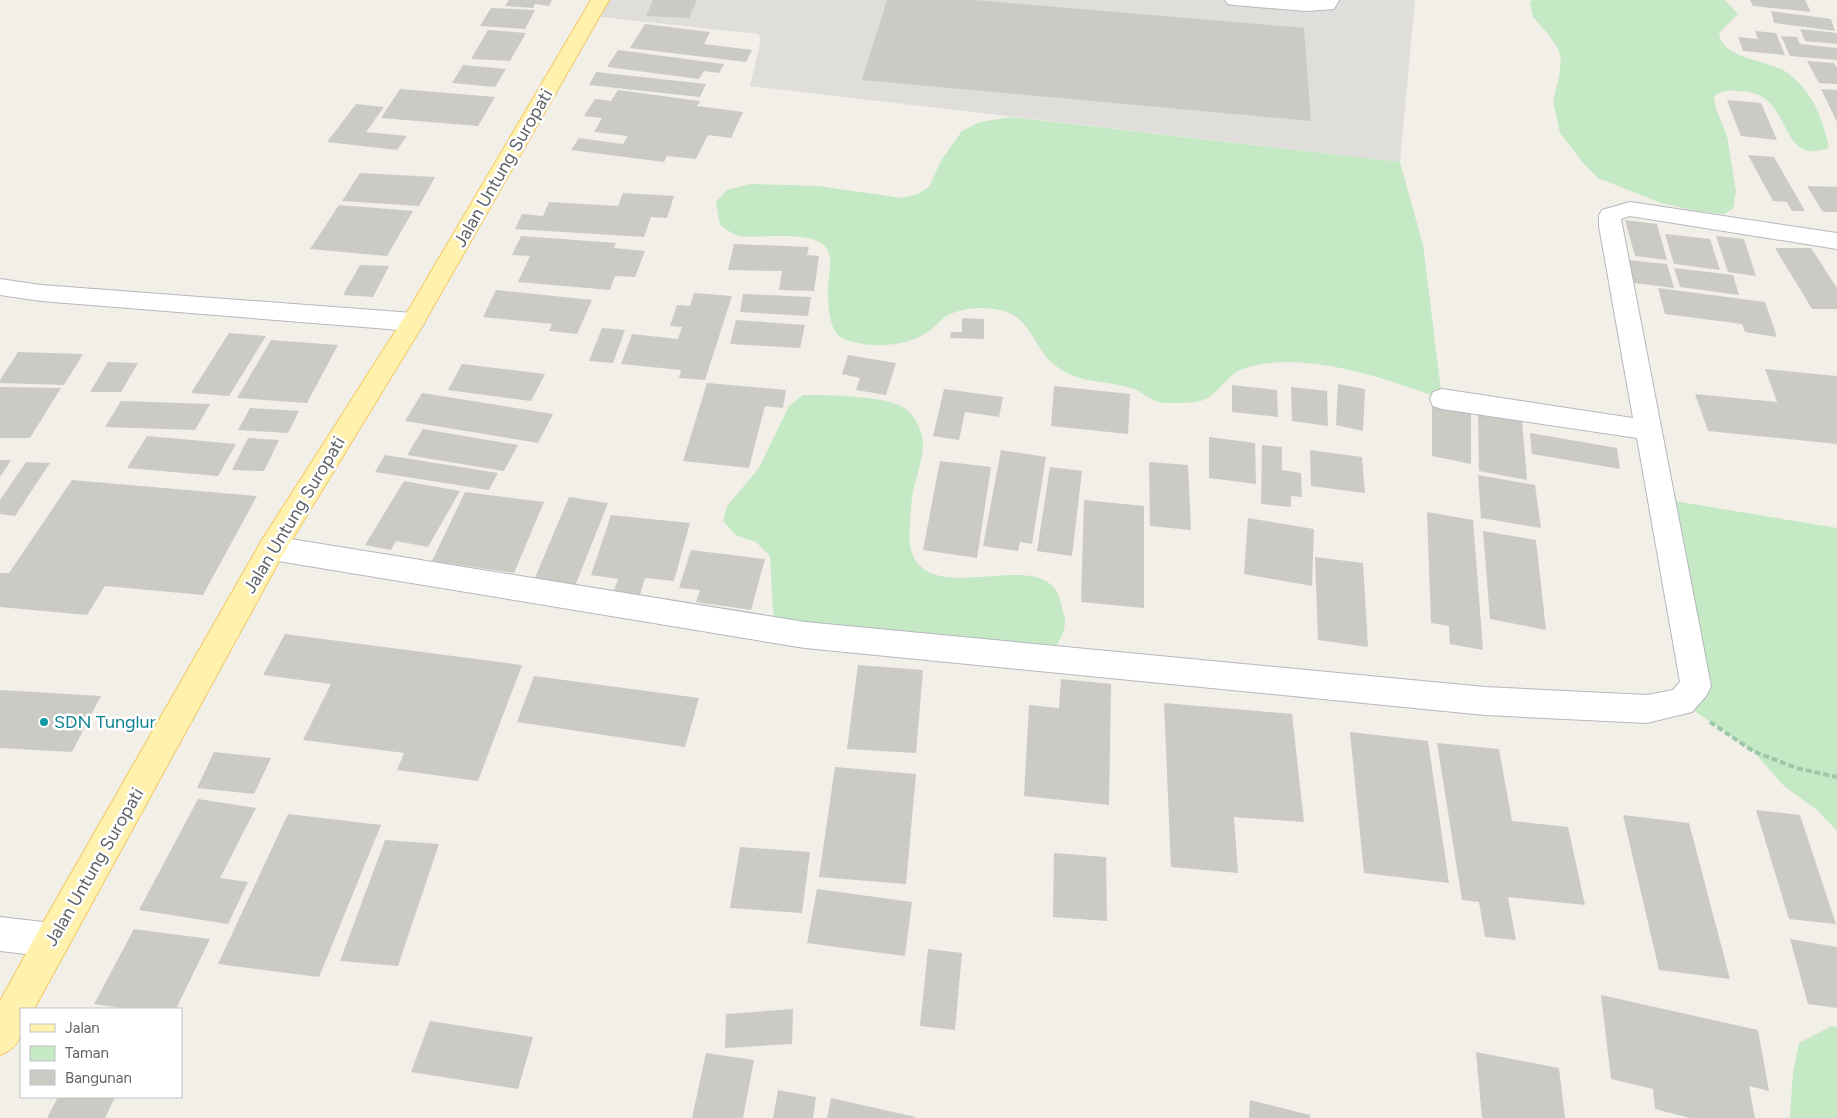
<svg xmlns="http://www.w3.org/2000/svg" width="1837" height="1118" font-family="Figtree,sans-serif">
<rect width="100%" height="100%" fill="#f1efe8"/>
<path fill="#e0deda" d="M 600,0 L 1415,0 L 1400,162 L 750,86 L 761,39 L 758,34 L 591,16 Z"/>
<path fill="#c5e8c5" d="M 1532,0 L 1725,0 L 1738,14 L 1719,33 C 1722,61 1771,59 1789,74 C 1813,93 1823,119 1829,148 C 1775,168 1796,91 1739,91 C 1729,90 1723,90 1714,96 L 1716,109 L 1727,136 L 1736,191 L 1733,209 L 1724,214 L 1696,211 L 1661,203 L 1598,178 L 1584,164 L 1560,133 L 1553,101 L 1559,77 L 1561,59 L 1558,49 L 1549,35 L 1533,17 L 1530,3 Z
M 1011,117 L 1400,162 L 1423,245 L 1442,399 C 1387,379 1301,348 1243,369 C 1228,374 1220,391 1206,399 C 1195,404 1175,403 1163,403 C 1152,402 1142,391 1131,388 C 1101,379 1076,385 1050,361 C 1034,345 1029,318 1004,311 C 986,306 964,307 948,315 C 941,319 935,327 928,332 C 906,347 869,349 844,339 C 829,333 828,306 828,292 C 827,279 834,261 827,249 C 815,229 760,239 739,236 C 732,234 726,229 720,225 L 716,202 L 727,190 L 751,184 L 818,186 L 902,198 L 918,194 L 929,187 L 942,159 L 962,131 L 980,122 Z
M 803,395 C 827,395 889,395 907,410 C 917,418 924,435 923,447 C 922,462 916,477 913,492 C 911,502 911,512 910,522 C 909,537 908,553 919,565 C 951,600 1049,546 1061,603 C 1062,609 1065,616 1065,622 C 1065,635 1054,649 1048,660 L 776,631 L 773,611 L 770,556 L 756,542 L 736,535 L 723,521 L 727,506 L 759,468 L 789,406 Z
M 1662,499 L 1837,528 L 1837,831 L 1817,810 L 1784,786 L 1753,751 L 1681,702 L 1696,686 Z
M 1832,1026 L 1837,1027 L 1837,1118 L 1790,1118 L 1793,1072 L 1799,1043 Z"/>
<path fill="#cccac5" d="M 509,0 L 552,0 L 549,6 L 535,4 L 533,8 L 505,6 Z
M 653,0 L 697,0 L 689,18 L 646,16 Z
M 887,0 L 975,0 L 1304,28 L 1311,121 L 862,80 Z
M 1750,0 L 1805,0 L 1811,12 L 1753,6 Z
M 491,8 L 535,10 L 525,29 L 480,26 Z
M 1771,11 L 1831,19 L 1835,31 L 1774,23 Z
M 645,24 L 710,32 L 704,44 L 752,50 L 746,62 L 630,48 Z
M 1800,29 L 1837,33 L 1837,44 L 1805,41 Z
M 488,30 L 526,33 L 510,61 L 471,59 Z
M 1755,31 L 1776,33 L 1785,55 L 1743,51 L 1738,37 L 1758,39 Z
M 1781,36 L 1797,37 L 1800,44 L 1837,48 L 1837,60 L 1790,56 Z
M 618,50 L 724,64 L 719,73 L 704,71 L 699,79 L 607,67 Z
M 1807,61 L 1834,63 L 1837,68 L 1837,84 L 1819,83 Z
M 463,65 L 506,69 L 495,87 L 452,83 Z
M 596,72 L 706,84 L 700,97 L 589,85 Z
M 400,89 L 495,97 L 478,126 L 381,118 Z
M 1821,89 L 1837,90 L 1837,122 Z
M 618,90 L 700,101 L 697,106 L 743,112 L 731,138 L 708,135 L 696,159 L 667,156 L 664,162 L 571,150 L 579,138 L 623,144 L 628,136 L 594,132 L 602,118 L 584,116 L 595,99 L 611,101 Z
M 1727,100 L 1761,103 L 1777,140 L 1741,136 Z
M 356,104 L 384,107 L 366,132 L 407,136 L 397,150 L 327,142 Z
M 1748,155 L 1774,157 L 1805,211 L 1792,211 L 1787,202 L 1773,201 Z
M 360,173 L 435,177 L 419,206 L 342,201 Z
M 1807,186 L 1837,187 L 1837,212 L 1823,212 Z
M 623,193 L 674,196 L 667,218 L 651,217 L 644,237 L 515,229 L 522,214 L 543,216 L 549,202 L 618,206 Z
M 339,205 L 413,211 L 387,256 L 310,249 Z
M 1625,220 L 1657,224 L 1667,260 L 1635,256 Z
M 1665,234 L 1710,239 L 1720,270 L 1674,264 Z
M 521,236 L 616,243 L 614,248 L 645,251 L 635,277 L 615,276 L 610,290 L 518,282 L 530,256 L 512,255 Z
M 1716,236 L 1744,239 L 1756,276 L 1728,272 Z
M 734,244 L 809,247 L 807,255 L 819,256 L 814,291 L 779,290 L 782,271 L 728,270 Z
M 1775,248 L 1811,248 L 1837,288 L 1837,309 L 1812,309 Z
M 1628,260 L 1667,264 L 1674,288 L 1634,283 Z
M 360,265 L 389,266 L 373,297 L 343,295 Z
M 1674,268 L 1733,275 L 1739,295 L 1680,287 Z
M 1658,288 L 1765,302 L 1777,337 L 1745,332 L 1742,324 L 1665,314 Z
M 496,290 L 592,300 L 577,334 L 549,331 L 552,324 L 483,317 Z
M 694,293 L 732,296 L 705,380 L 679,378 L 681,370 L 621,364 L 632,334 L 678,339 L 682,327 L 670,326 L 677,305 L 690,306 Z
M 743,294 L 811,297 L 808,316 L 740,312 Z
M 962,318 L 984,319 L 984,339 L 950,338 L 951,332 L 962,332 Z
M 736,320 L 805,325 L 800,348 L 730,344 Z
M 602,328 L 625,330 L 613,363 L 589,361 Z
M 229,333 L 266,336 L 229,396 L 191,393 Z
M 271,340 L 338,345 L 307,403 L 237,398 Z
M 18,352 L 83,354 L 64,385 L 0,383 L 0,380 Z
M 848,355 L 896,363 L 886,395 L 856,390 L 860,378 L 842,374 Z
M 108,362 L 138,363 L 121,392 L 90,392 Z
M 462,364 L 545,374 L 531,401 L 448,390 Z
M 1765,369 L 1837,376 L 1837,444 L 1708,431 L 1695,394 L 1777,402 Z
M 707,383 L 786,390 L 783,408 L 765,406 L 749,468 L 683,461 Z
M 1338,384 L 1365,389 L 1363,431 L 1336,425 Z
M 1232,385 L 1277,390 L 1278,417 L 1232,412 Z
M 1054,386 L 1130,394 L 1128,434 L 1051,426 Z
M 0,387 L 61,388 L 30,438 L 0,438 Z
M 1291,387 L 1327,391 L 1328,426 L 1292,421 Z
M 944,389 L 1003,397 L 999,417 L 965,412 L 959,440 L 933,436 Z
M 422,393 L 553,414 L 538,443 L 405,421 Z
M 121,401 L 210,404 L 195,430 L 105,427 Z
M 1432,405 L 1471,413 L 1471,464 L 1432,456 Z
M 250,408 L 299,411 L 288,433 L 238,430 Z
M 1478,413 L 1522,421 L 1527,480 L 1479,471 Z
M 423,429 L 518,445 L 504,471 L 407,455 Z
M 1530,433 L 1617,448 L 1620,469 L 1532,454 Z
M 147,436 L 236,444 L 218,476 L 127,468 Z
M 1209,437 L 1255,443 L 1256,484 L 1209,478 Z
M 248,438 L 279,440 L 264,471 L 232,470 Z
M 1262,445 L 1282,447 L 1282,470 L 1301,473 L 1302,497 L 1291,496 L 1291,507 L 1261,504 Z
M 1001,450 L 1046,457 L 1032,544 L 1020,542 L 1018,551 L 983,546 Z
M 1310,450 L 1362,457 L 1365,493 L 1311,486 Z
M 385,455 L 498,473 L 489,490 L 375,472 Z
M 0,460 L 11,460 L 0,477 Z
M 940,461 L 991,467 L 977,558 L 923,550 Z
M 26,462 L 50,463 L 15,516 L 0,514 L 0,500 Z
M 1149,462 L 1188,465 L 1191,530 L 1150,526 Z
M 1050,467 L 1082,471 L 1072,556 L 1037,551 Z
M 1478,475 L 1535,485 L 1541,528 L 1481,518 Z
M 72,480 L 257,496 L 203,595 L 105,586 L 87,615 L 0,607 L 0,573 L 9,573 Z
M 404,481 L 460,491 L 428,547 L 396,541 L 391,550 L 365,545 Z
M 465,492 L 544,502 L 514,573 L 432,561 Z
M 569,497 L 608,503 L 575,586 L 534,580 Z
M 1084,500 L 1144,506 L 1144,608 L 1081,602 Z
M 1427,512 L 1473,520 L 1483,650 L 1450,644 L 1449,626 L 1431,623 Z
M 611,515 L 690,523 L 674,581 L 645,578 L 640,595 L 613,593 L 618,579 L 591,575 Z
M 1248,518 L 1314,529 L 1312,586 L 1244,574 Z
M 1483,531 L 1536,540 L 1546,630 L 1490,619 Z
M 691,550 L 765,559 L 751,610 L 696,602 L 700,590 L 679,588 Z
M 1315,557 L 1363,563 L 1368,647 L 1318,640 Z
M 285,634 L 522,665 L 478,781 L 397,770 L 404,753 L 303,740 L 331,684 L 263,675 Z
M 858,665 L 923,670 L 916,753 L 847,749 Z
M 534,676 L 699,698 L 685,747 L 517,722 Z
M 1061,679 L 1111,684 L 1109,805 L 1024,796 L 1029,705 L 1059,708 Z
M 0,690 L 101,696 L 72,752 L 0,748 Z
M 1164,703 L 1292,714 L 1304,822 L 1234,817 L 1238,873 L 1171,867 Z
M 1350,732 L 1428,741 L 1449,883 L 1364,873 Z
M 1437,743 L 1499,749 L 1512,821 L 1568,827 L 1585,905 L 1508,897 L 1516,940 L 1485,937 L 1479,902 L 1462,900 Z
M 214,752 L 271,758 L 254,794 L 197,788 Z
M 835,767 L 916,774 L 906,884 L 819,877 Z
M 198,799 L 256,808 L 220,878 L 248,882 L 228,924 L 139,910 Z
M 1756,810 L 1800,815 L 1836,924 L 1789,919 Z
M 288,814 L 381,825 L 319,977 L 218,964 Z
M 1623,815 L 1689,823 L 1730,979 L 1659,970 Z
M 385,840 L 439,844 L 398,966 L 340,961 Z
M 740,847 L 810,852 L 802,913 L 730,908 Z
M 1054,853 L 1106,857 L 1107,921 L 1053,917 Z
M 817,889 L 912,902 L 905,956 L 807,943 Z
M 134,929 L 210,939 L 176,1009 L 128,1009 L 94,1004 Z
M 1790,939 L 1837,947 L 1837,1008 L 1808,1004 Z
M 928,949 L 962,953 L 955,1030 L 920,1026 Z
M 1601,995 L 1758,1030 L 1769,1091 L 1749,1086 L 1755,1118 L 1690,1118 L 1655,1109 L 1653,1089 L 1611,1079 Z
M 793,1009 L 792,1044 L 725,1048 L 726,1014 Z
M 430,1021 L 533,1037 L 518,1089 L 411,1072 Z
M 1476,1052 L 1559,1068 L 1565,1118 L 1482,1118 Z
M 706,1053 L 754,1060 L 743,1118 L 692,1118 Z
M 778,1090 L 816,1097 L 813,1118 L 773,1118 Z
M 58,1097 L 115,1097 L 105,1118 L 47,1118 Z
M 831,1098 L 915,1117 L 914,1118 L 827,1118 Z
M 1250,1100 L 1310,1115 L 1310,1118 L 1249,1118 Z"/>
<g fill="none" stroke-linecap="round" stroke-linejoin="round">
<defs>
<path id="minor" d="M 1225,0 L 1339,0 L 1334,9 L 1306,11 L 1234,5 L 1228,4 Z
M 1630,202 L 1837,233 L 1837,249 L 1630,216 L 1621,219 L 1711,686 L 1706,696 L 1692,712 L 1647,723 L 1485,715 L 805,648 L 272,560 L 262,556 L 258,548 L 262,540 L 272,536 L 805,622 L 1485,687 L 1647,695 L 1673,690 L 1680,682 L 1637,438 L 1442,409 L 1433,406 L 1430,399 L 1433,392 L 1442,389 L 1633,418 L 1599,226 L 1599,215 L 1602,210 Z
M 0,279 L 41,285 L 413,313 L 421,316 L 425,322 L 421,328 L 413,331 L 41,301 L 0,295 Z
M 0,917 L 52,923 L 64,928 L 69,940 L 64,952 L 52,957 L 0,951 Z"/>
<path id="major" d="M 591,0 L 609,0 L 421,328 L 282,556 L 34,1009 L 21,1009 C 21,1032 24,1045 0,1055 L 0,1001 L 40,928 L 262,540 L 405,316 Z"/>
</defs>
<use href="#minor" stroke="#b5b8bc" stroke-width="2"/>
<use href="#major" stroke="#f2c960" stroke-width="2"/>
<path stroke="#9cc7a9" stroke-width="4" stroke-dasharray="6 3" stroke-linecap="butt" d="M 1710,722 L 1753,751 L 1796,768 L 1837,777"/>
<use href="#minor" fill="#fff" fill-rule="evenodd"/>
<use href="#major" fill="#fff2af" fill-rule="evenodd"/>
</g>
<circle fill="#0f9aa8" stroke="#fff" stroke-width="2" cx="44" cy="722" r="5"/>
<g text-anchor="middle" stroke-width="5" stroke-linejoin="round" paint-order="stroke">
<g font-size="18" fill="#5f6368" stroke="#fff">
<text transform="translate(503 168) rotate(-60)" y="6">Jalan Untung Suropati</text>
<text transform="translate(294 515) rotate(-59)" y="6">Jalan Untung Suropati</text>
<text transform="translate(94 867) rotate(-60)" y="6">Jalan Untung Suropati</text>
</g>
<g font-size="18" fill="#0d838f" stroke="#fff" text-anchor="start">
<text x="54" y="728">SDN Tunglur</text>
</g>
</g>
<rect x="20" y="1008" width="162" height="90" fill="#ffffff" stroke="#bfc1c3"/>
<rect x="30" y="1024" width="25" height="8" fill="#fff2af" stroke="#bfc1c3"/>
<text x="65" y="1033" font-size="15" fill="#5f6368">Jalan</text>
<rect x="30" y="1046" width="25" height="15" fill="#c5e8c5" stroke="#bfc1c3"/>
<text x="65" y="1058" font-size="15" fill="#5f6368">Taman</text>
<rect x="30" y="1070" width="25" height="15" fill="#cccac5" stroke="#bfc1c3"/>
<text x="65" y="1083" font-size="15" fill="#5f6368">Bangunan</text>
</svg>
